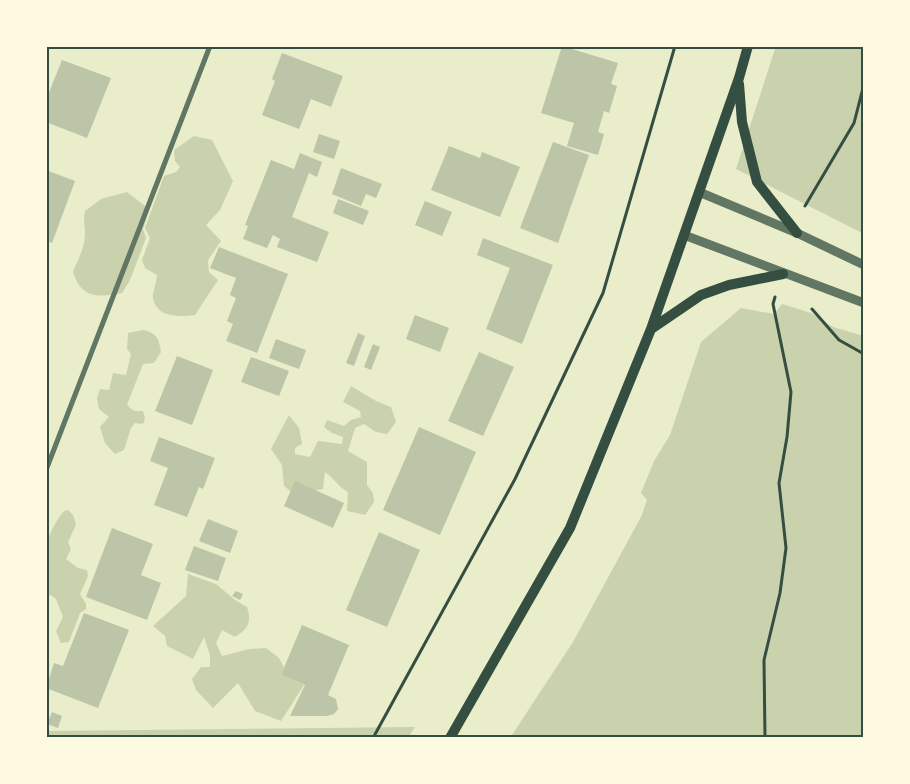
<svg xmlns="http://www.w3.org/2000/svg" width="910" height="784" font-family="Roboto,sans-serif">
<rect width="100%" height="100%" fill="#e9edc9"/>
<path fill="#cad2ad" d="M 776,46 L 864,46 L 864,234 L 736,169 Z
M 194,136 L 212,140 L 233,181 L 220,210 L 206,225 L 221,241 L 208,260 L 209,272 L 218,280 L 195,315 C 180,317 158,318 153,299 C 152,293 157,282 157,275 L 145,268 L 142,260 L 150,238 L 145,228 L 164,176 L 176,172 L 180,167 L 175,161 L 174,150 Z
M 127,192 L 149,209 L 143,229 L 146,238 L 130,280 L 122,293 C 98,298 80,298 73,271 C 78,260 85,247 85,234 C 85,225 83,220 85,211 L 101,199 Z
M 782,304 L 811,313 L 833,327 L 864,336 L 864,738 L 510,738 L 573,642 L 642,515 L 647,500 L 641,493 L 654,461 L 670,435 L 701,342 L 741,308 L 774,314 Z
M 143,330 C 157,333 159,339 161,352 L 154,363 L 143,364 L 127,405 L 134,411 L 143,411 L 145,418 L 143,424 L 135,423 L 131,428 L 124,450 L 115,454 L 105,443 L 100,427 L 109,417 L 99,409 L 97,398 L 100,389 L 109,390 L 113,373 L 126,375 L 131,354 L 127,349 L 128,333 Z
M 351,386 L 376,401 L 391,407 L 396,422 L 387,434 L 376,432 L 364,424 L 355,428 L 348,451 L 367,462 L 367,485 L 373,493 L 374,502 L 365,515 L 347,511 L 348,492 C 339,488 334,478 325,472 L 323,489 L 294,494 L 284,486 L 282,465 L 271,449 L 289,415 L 299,428 L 302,444 L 295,448 L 295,454 L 310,457 L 318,441 L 342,444 L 343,437 L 332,433 L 324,427 L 327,420 L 344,426 L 351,420 L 361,417 L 360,411 L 343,402 Z
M 68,510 L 73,515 L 76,525 L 68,542 L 71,549 L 66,559 L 78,568 L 87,570 L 88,576 L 80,594 L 86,604 L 86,609 L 80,613 L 69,642 L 61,643 L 56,631 L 63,617 L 56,599 L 51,595 L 46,596 C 46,559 40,541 64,511 Z
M 188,574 L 216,584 L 235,600 L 247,607 C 252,623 248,629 235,637 L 222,630 L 216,643 L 222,656 L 249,649 L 266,648 L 279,658 L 284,667 L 281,675 L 304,685 L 281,721 L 255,711 L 238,683 L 213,708 L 196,690 L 192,679 L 201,667 L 210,667 L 210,655 L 204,637 L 193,659 L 167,646 L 165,636 L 153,626 L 186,596 Z
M 415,727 L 408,738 L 46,738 L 46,731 Z"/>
<path fill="#bcc5a7" d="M 562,46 L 618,63 L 611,84 L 617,86 L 609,113 L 604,111 L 598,132 L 604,134 L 598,155 L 567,146 L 574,123 L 541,113 Z
M 282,53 L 343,76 L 331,107 L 311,99 L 299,129 L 262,115 L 275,81 L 272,79 Z
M 62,60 L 111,78 L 87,138 L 46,122 L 46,100 Z
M 319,134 L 340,141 L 334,159 L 313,152 Z
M 553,142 L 589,155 L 558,243 L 520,228 Z
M 449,146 L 480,158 L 482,152 L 520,167 L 500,217 L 431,190 Z
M 300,153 L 322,162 L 317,177 L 309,173 L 292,217 L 329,232 L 317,262 L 277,247 L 280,239 L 273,235 L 267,248 L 243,239 L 248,226 L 245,225 L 271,160 L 294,169 Z
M 341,168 L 382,184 L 376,198 L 366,194 L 361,206 L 332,194 Z
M 46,170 L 75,181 L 52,243 L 46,241 Z
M 338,199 L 369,211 L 363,225 L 333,213 Z
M 425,201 L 452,212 L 442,236 L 415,225 Z
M 483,238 L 553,265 L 522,344 L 486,329 L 510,268 L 477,255 Z
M 219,247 L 288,274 L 257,353 L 226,341 L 233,324 L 227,321 L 236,298 L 230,295 L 236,278 L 210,268 Z
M 415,315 L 449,328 L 440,352 L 406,339 Z
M 358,333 L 365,336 L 354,366 L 346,363 Z
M 276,339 L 306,350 L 299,369 L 269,358 Z
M 373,344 L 380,347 L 371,370 L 364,367 Z
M 479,352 L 514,367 L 483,436 L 448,421 Z
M 177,356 L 213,370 L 192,425 L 155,411 Z
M 251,357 L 289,371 L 279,396 L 241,382 Z
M 419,427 L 476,452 L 440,535 L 383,510 Z
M 159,437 L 215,458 L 203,489 L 199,487 L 187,517 L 154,505 L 168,468 L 150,461 Z
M 295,481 L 344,503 L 333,528 L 284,506 Z
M 208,519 L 238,531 L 230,553 L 199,541 Z
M 112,528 L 153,544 L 141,575 L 161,583 L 147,620 L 86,597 Z
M 379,532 L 420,550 L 387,627 L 346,610 Z
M 194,546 L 226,558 L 218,581 L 185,570 Z
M 236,591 L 243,594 L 240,600 L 232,596 Z
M 84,613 L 129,630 L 98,708 L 46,688 L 54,663 L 63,666 Z
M 302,625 L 349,645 L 328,695 L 336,699 L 338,709 L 334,714 L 327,716 L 290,716 L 305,685 L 281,675 Z
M 52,712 L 62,716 L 58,728 L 47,724 Z"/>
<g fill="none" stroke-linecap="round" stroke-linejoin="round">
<path stroke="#344e41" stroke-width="3" d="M 805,206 L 854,123 L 864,84
M 812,309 L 839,340 L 864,354
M 373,738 L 515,479 L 603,293 L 675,46
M 765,738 L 764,660 L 780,593 L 786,548 L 779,483 L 787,437 L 791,392 L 773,304 L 775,297"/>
<path stroke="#617663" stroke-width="5" d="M 46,470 L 210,46"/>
<path stroke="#617663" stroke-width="9" d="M 699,192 L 797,233 L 864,265
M 684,235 L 864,303"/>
<path stroke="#344e41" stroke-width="10" d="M 739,84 L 742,122 L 757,182 L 797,233
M 651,329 L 701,295 L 729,285 L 783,274
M 450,738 L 570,528 L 651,329 L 739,78 L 748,46"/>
</g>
<rect width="910" height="784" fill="none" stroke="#fefae0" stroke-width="95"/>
<rect x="48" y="48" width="814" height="688" fill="none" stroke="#344e41" stroke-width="2"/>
</svg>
